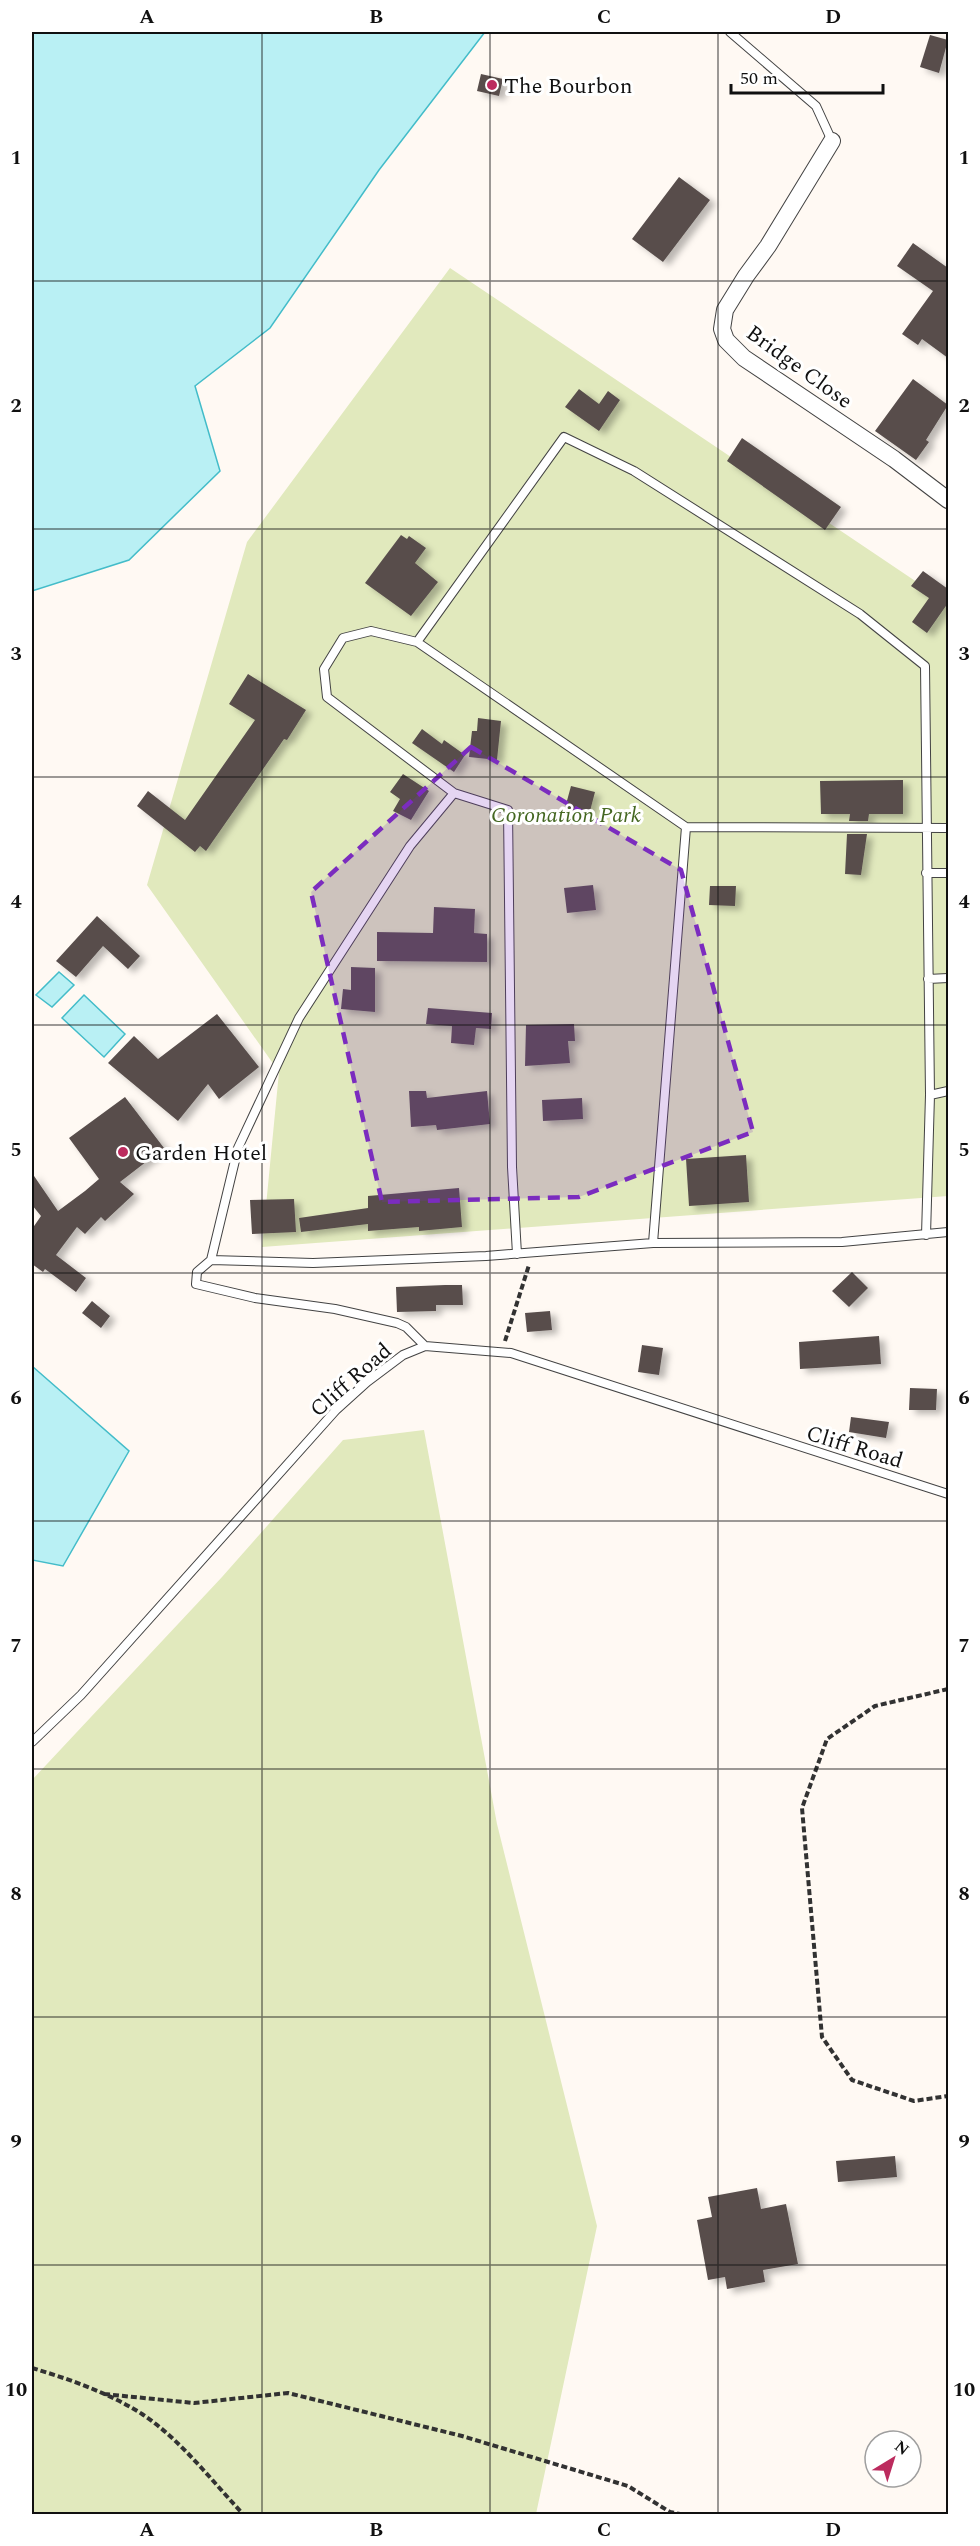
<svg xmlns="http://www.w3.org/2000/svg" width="980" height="2546" font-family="Spectral,serif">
<defs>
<filter id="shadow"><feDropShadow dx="6" dy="4" stdDeviation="3" flood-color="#0004"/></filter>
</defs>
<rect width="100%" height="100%" fill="#fff9f3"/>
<path fill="#e1e9bd" d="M 450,268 L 948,603 L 948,1196 L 262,1247 L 279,1072 L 147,885 L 247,542 Z
M 424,1430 L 497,1824 L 597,2226 L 536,2514 L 32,2514 L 32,1780 L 222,1577 L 343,1440 Z"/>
<path fill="#b9f0f4" stroke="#43bcc9" stroke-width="1.5" d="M 32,32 L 485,32 L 379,170 L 270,328 L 195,386 L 220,471 L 129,560 L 32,591 Z
M 59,972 L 74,985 L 52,1007 L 36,995 Z
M 84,995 L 125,1034 L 104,1057 L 62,1018 Z
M 32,1366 L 129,1451 L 63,1566 L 32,1560 Z"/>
<path fill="#584e4c" filter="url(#shadow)" d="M 930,35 L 948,40 L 939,73 L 920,67 Z
M 481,74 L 503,79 L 499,96 L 477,91 Z
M 679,177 L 710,200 L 663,262 L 632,239 Z
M 913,243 L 948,268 L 948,358 L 922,339 L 918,345 L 902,334 L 933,291 L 897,266 Z
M 913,379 L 948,405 L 926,440 L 929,442 L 916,460 L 875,431 Z
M 579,389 L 599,404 L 608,391 L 620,400 L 599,431 L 565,407 Z
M 742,438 L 841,507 L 825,530 L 727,461 Z
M 401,535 L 407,539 L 409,536 L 426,548 L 415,563 L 438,582 L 411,616 L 365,583 Z
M 923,571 L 948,589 L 948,603 L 927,633 L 912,622 L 929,598 L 911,586 Z
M 248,674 L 306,710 L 287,740 L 284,739 L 206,851 L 200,846 L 195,852 L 137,806 L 148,791 L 185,820 L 255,720 L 229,704 Z
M 478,718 L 501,721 L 497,760 L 469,757 L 472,731 L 477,731 Z
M 422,729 L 442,744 L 444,740 L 465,755 L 454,772 L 412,743 Z
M 403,774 L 429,791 L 411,820 L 393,811 L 400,799 L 390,792 Z
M 903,780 L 903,814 L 869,814 L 868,821 L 849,821 L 850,814 L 821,814 L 820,781 Z
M 571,786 L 595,792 L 589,815 L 565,808 Z
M 847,834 L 867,834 L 861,875 L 845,874 Z
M 593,885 L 596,910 L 567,913 L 564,888 Z
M 710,886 L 736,886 L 735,906 L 709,905 Z
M 434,907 L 475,909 L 474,933 L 487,934 L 487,962 L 377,961 L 377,932 L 433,933 Z
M 97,916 L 140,956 L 128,969 L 103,946 L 76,977 L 56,961 Z
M 351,967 L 375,968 L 375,1012 L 341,1009 L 343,989 L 351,990 Z
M 428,1008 L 492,1013 L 491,1029 L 476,1028 L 474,1045 L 451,1043 L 452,1026 L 426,1024 Z
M 217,1014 L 259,1067 L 219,1099 L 208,1084 L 178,1121 L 108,1063 L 134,1036 L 158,1059 Z
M 574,1024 L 575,1041 L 568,1041 L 570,1063 L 525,1066 L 526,1025 Z
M 409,1091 L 426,1091 L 427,1098 L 487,1091 L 490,1124 L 437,1130 L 436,1125 L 411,1127 Z
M 125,1097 L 164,1148 L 120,1182 L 134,1194 L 105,1221 L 101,1217 L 85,1234 L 77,1227 L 56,1255 L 86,1278 L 76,1292 L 45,1269 L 43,1272 L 32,1264 L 32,1229 L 41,1216 L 32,1205 L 32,1173 L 58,1211 L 85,1191 L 99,1179 L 69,1138 Z
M 582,1098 L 583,1119 L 543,1121 L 542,1100 Z
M 746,1155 L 749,1202 L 689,1206 L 686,1159 Z
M 459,1188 L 462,1227 L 419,1231 L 419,1227 L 368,1231 L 368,1224 L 301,1232 L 299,1218 L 368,1208 L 368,1196 Z
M 294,1199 L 296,1232 L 252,1234 L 250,1200 Z
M 852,1272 L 868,1288 L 849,1307 L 832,1291 Z
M 445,1285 L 462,1285 L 463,1305 L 436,1305 L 436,1311 L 397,1312 L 396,1287 Z
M 92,1301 L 110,1316 L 101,1328 L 82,1313 Z
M 550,1311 L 552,1330 L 527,1332 L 525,1313 Z
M 879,1336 L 881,1364 L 800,1369 L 799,1342 Z
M 642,1345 L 663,1348 L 659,1375 L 638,1372 Z
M 910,1388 L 937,1389 L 936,1410 L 909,1410 Z
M 851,1417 L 889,1422 L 886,1438 L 849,1432 Z
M 895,2156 L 897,2177 L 838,2182 L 836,2161 Z
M 757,2188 L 761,2209 L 786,2204 L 798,2264 L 763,2270 L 765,2282 L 727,2289 L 725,2277 L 708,2280 L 697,2220 L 712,2217 L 708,2197 Z"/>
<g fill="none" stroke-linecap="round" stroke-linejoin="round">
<defs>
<path id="service" d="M 730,32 L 816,106 L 832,141
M 417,642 L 686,827 L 653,1243
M 454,793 L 410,846 L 299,1018 L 238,1148 L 211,1260 L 313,1263 L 486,1256 L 653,1243 L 842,1242 L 948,1232
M 686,827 L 948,828
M 926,873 L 948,873
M 928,979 L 948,978
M 930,1095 L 948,1091
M 517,1254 L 512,1167 L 508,810 L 454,793 L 327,697 L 324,669 L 343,638 L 371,631 L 417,642 L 564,437 L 634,471 L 860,614 L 925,666 L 930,1095 L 926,1235
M 211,1260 L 197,1272 L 196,1284 L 255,1298 L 335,1309 L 397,1323 L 406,1327 L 425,1346
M 32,1742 L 81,1695 L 336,1410 L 367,1382 L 403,1355 L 425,1346 L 511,1353 L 948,1494"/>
<path id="minor" d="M 832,141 L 768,246 L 746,276 L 725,310 L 722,329 L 726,340 L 744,358 L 894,459 L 948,500"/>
</defs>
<use href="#service" stroke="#434343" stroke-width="10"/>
<use href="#minor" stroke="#434343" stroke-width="18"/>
<path stroke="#323232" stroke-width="4" stroke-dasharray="6 3" stroke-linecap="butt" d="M 505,1341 L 529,1265
M 948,1689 L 875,1706 L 827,1739 L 802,1808 L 822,2037 L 852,2080 L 914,2101 L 948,2096
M 32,2368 C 69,2379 109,2393 142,2414 C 181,2440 211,2480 243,2514
M 104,2394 L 194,2403 L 288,2393 L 462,2436 L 628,2486 L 670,2512 L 680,2514"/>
<use href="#service" stroke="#fff" stroke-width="8"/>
<use href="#minor" stroke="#fff" stroke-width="16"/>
</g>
<path fill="#7b2cbf" fill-opacity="0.2" stroke="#7b2cbf" stroke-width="4.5" stroke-dasharray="12 8" stroke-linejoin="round" d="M 471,747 L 681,870 L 753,1132 L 579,1197 L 382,1202 L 311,892 Z"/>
<path fill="none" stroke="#101010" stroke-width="1.5" stroke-opacity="0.55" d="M 262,32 L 262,2514M 490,32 L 490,2514M 718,32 L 718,2514M 32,281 L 948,281M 32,529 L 948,529M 32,777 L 948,777M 32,1025 L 948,1025M 32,1273 L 948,1273M 32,1521 L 948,1521M 32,1769 L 948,1769M 32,2017 L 948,2017M 32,2265 L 948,2265"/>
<g fill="#bc2b5e" stroke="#fff" stroke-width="2">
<circle cx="492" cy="85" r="6"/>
<circle cx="123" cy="1152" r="6"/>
</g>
<g text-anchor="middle" stroke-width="6" stroke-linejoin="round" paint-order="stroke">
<g font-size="22" fill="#101010" stroke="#fff" text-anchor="start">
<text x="504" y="93">The Bourbon</text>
<text x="135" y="1160">Garden Hotel</text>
</g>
<g font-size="22" fill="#101010" stroke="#fff">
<text transform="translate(800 366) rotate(36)" y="8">Bridge Close</text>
<text transform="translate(350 1379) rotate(-41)" y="8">Cliff Road</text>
<text transform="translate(855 1446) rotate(17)" y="8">Cliff Road</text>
</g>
<g font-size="22" font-style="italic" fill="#446721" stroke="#fff">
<text x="566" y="822">Coronation Park</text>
</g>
</g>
<rect width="980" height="2546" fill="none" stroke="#ffffff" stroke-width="66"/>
<g transform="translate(893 2459) rotate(38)"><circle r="28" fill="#ffffff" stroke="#9f9f9f" stroke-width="1.5"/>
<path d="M0-4.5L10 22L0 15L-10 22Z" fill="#bc2b5e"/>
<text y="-9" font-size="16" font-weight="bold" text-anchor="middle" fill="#101010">N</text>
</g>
<path d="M731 84v9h152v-9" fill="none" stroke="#101010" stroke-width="3"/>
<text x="740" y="84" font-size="18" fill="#101010" stroke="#ffffff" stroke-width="4.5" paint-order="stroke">50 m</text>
<rect x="33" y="33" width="914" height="2480" fill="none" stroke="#101010" stroke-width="2"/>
<g font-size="20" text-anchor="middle" font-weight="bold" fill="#101010">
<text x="147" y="23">A</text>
<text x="376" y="23">B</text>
<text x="604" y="23">C</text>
<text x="833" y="23">D</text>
<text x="16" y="164">1</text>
<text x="964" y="164">1</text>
<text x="16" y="412">2</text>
<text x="964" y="412">2</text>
<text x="16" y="660">3</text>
<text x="964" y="660">3</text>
<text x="16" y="908">4</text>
<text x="964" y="908">4</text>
<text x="16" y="1156">5</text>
<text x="964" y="1156">5</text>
<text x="16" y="1404">6</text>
<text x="964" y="1404">6</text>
<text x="16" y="1652">7</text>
<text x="964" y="1652">7</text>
<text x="16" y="1900">8</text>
<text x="964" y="1900">8</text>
<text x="16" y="2148">9</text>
<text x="964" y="2148">9</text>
<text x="16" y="2396">10</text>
<text x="964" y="2396">10</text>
<text x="147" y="2536">A</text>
<text x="376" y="2536">B</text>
<text x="604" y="2536">C</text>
<text x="833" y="2536">D</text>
</g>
</svg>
